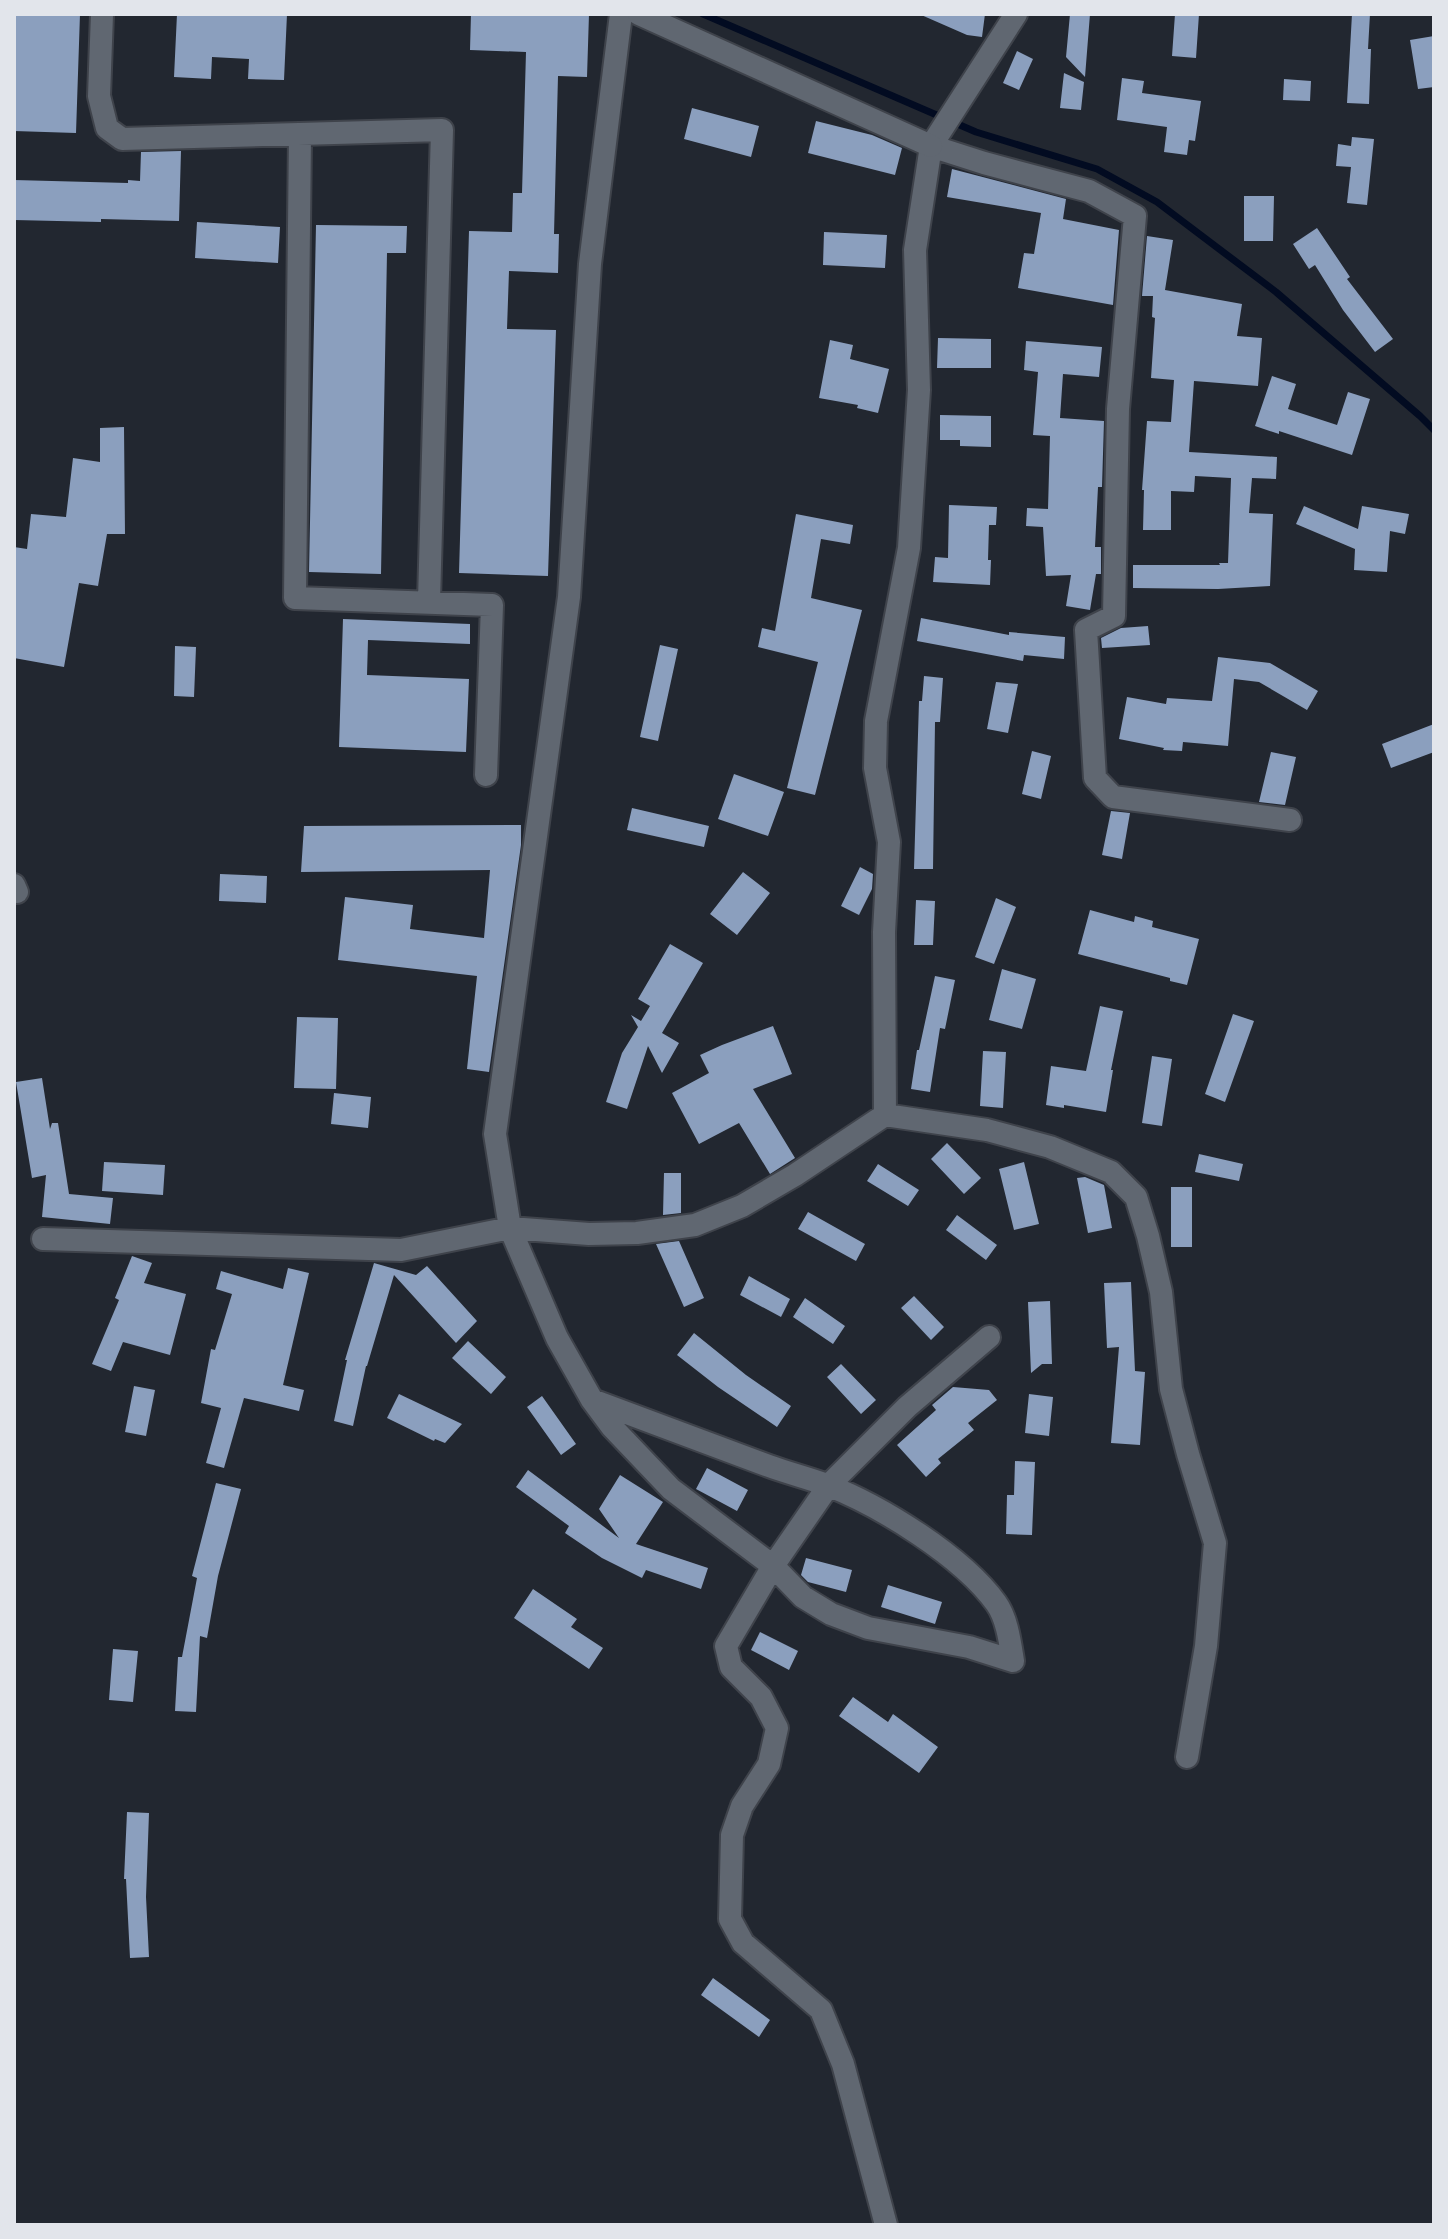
<svg xmlns="http://www.w3.org/2000/svg" width="1448" height="2239" font-family="'Space Grotesk',sans-serif">
<rect width="100%" height="100%" fill="#222730"/>
<g fill="none" stroke-linecap="round" stroke-linejoin="round">
<path stroke="#020b21" stroke-width="7" d="M 703,14 L 976,132 L 1097,169 L 1157,202 L 1276,292 L 1420,416 L 1434,430"/>
</g>
<path fill="#8b9fbe" d="M 14,14 L 80,14 L 76,133 L 14,131 Z
M 177,14 L 287,14 L 284,80 L 248,79 L 249,59 L 212,57 L 211,79 L 174,77 Z
M 471,14 L 589,14 L 587,77 L 558,76 L 554,234 L 559,234 L 558,273 L 509,271 L 507,329 L 556,330 L 548,576 L 459,573 L 469,231 L 512,232 L 513,193 L 522,193 L 526,52 L 470,50 Z
M 919,14 L 985,14 L 982,37 L 967,35 Z
M 1070,14 L 1090,14 L 1085,77 L 1066,57 Z
M 1175,14 L 1199,14 L 1196,58 L 1172,56 Z
M 1352,14 L 1370,14 L 1368,49 L 1371,49 L 1369,104 L 1347,103 Z
M 1434,36 L 1434,87 L 1418,89 L 1410,40 Z
M 1017,51 L 1033,59 L 1019,90 L 1003,83 Z
M 1064,73 L 1084,82 L 1081,110 L 1060,108 Z
M 1122,78 L 1144,81 L 1142,93 L 1201,101 L 1195,141 L 1189,140 L 1187,155 L 1164,152 L 1167,127 L 1117,120 Z
M 1284,79 L 1311,81 L 1310,101 L 1283,100 Z
M 692,108 L 759,126 L 751,157 L 684,139 Z
M 816,121 L 872,135 L 902,148 L 895,175 L 808,153 Z
M 1352,137 L 1374,139 L 1367,205 L 1347,203 L 1351,167 L 1336,166 L 1338,144 L 1351,146 Z
M 181,151 L 179,221 L 101,219 L 101,222 L 14,220 L 14,180 L 128,183 L 128,180 L 140,181 L 141,152 Z
M 952,169 L 1066,199 L 1063,219 L 1119,230 L 1113,305 L 1018,288 L 1024,253 L 1034,254 L 1041,213 L 947,197 Z
M 1244,196 L 1274,196 L 1273,241 L 1244,241 Z
M 197,222 L 280,227 L 278,263 L 195,258 Z
M 316,225 L 407,226 L 406,253 L 387,253 L 381,574 L 309,572 Z
M 1317,228 L 1350,277 L 1347,279 L 1393,339 L 1375,352 L 1343,310 L 1315,265 L 1309,269 L 1293,244 Z
M 824,232 L 887,235 L 885,268 L 823,265 Z
M 1147,236 L 1173,240 L 1165,290 L 1242,304 L 1237,336 L 1262,338 L 1258,386 L 1194,381 L 1189,452 L 1277,457 L 1276,479 L 1252,478 L 1249,513 L 1273,514 L 1270,586 L 1218,589 L 1133,588 L 1133,565 L 1220,565 L 1219,563 L 1228,563 L 1231,478 L 1195,476 L 1194,492 L 1171,491 L 1171,530 L 1143,530 L 1144,490 L 1142,490 L 1147,421 L 1171,422 L 1174,380 L 1151,378 L 1155,318 L 1152,317 L 1153,296 L 1142,296 Z
M 938,338 L 991,339 L 991,368 L 937,368 Z
M 830,340 L 853,345 L 850,359 L 889,369 L 878,413 L 857,408 L 858,405 L 819,398 Z
M 1026,341 L 1102,347 L 1099,377 L 1063,374 L 1060,418 L 1104,421 L 1102,487 L 1098,487 L 1095,547 L 1101,547 L 1101,574 L 1096,574 L 1090,610 L 1066,606 L 1071,575 L 1046,576 L 1043,527 L 1026,526 L 1027,508 L 1048,509 L 1050,436 L 1033,435 L 1038,372 L 1024,370 Z
M 1272,376 L 1296,384 L 1288,409 L 1337,425 L 1348,392 L 1370,399 L 1352,455 L 1279,431 L 1279,434 L 1255,426 Z
M 940,415 L 991,416 L 991,447 L 960,446 L 960,440 L 940,440 Z
M 124,427 L 125,534 L 107,534 L 98,586 L 79,583 L 64,667 L 14,658 L 14,547 L 27,549 L 31,514 L 66,517 L 73,458 L 100,462 L 100,428 Z
M 949,505 L 997,507 L 996,525 L 989,525 L 988,560 L 991,560 L 990,585 L 933,582 L 935,557 L 948,558 Z
M 1304,506 L 1358,529 L 1362,506 L 1409,514 L 1405,534 L 1390,531 L 1387,572 L 1354,570 L 1355,549 L 1296,524 Z
M 796,514 L 853,525 L 850,544 L 821,539 L 811,598 L 862,610 L 815,795 L 787,788 L 818,662 L 758,647 L 762,628 L 775,631 Z
M 921,618 L 1009,635 L 1009,632 L 1065,637 L 1064,659 L 1024,655 L 1023,661 L 917,641 Z
M 343,619 L 470,624 L 470,644 L 368,640 L 367,675 L 469,679 L 466,752 L 339,747 Z
M 1148,626 L 1150,645 L 1102,648 L 1101,638 L 1121,628 Z
M 660,645 L 678,649 L 658,741 L 640,737 Z
M 175,646 L 196,647 L 194,697 L 174,696 Z
M 1218,657 L 1270,663 L 1318,691 L 1307,710 L 1259,682 L 1234,679 L 1228,746 L 1183,742 L 1182,751 L 1163,750 L 1164,748 L 1119,739 L 1127,697 L 1166,704 L 1167,698 L 1212,701 Z
M 924,676 L 943,678 L 940,722 L 935,722 L 933,869 L 914,869 L 919,701 L 922,701 Z
M 996,682 L 1018,684 L 1008,733 L 987,729 Z
M 1434,724 L 1434,752 L 1391,768 L 1382,744 Z
M 1032,751 L 1051,756 L 1041,799 L 1022,794 Z
M 1271,752 L 1296,757 L 1285,805 L 1259,802 Z
M 734,774 L 784,792 L 768,836 L 718,819 Z
M 632,808 L 709,826 L 704,847 L 627,830 Z
M 1111,811 L 1130,813 L 1122,859 L 1102,855 Z
M 521,825 L 521,845 L 489,1072 L 467,1069 L 477,976 L 338,960 L 345,897 L 413,905 L 410,929 L 484,938 L 490,870 L 301,872 L 304,826 Z
M 860,867 L 873,874 L 872,889 L 859,915 L 841,906 Z
M 743,872 L 770,893 L 737,935 L 710,914 Z
M 220,874 L 267,876 L 266,903 L 219,901 Z
M 996,898 L 1016,907 L 994,964 L 975,957 Z
M 916,900 L 935,901 L 933,945 L 914,945 Z
M 1090,910 L 1134,922 L 1135,916 L 1153,921 L 1152,927 L 1199,939 L 1187,985 L 1170,981 L 1170,978 L 1078,954 Z
M 670,944 L 703,963 L 662,1033 L 679,1043 L 662,1073 L 648,1046 L 627,1109 L 606,1102 L 622,1053 L 638,1027 L 631,1015 L 641,1021 L 650,1006 L 638,999 Z
M 1002,969 L 1036,979 L 1022,1029 L 989,1020 Z
M 935,976 L 955,980 L 945,1029 L 940,1028 L 930,1092 L 911,1089 L 917,1050 L 919,1050 Z
M 1100,1006 L 1123,1011 L 1111,1070 L 1113,1070 L 1106,1112 L 1064,1105 L 1064,1108 L 1046,1105 L 1051,1066 L 1086,1071 Z
M 1233,1014 L 1254,1021 L 1225,1102 L 1205,1094 Z
M 297,1017 L 338,1018 L 336,1089 L 294,1088 Z
M 773,1026 L 792,1074 L 753,1089 L 795,1158 L 770,1174 L 739,1123 L 699,1144 L 672,1093 L 709,1073 L 700,1055 L 722,1045 Z
M 983,1051 L 1006,1052 L 1003,1108 L 980,1106 Z
M 1152,1056 L 1172,1059 L 1162,1126 L 1142,1123 Z
M 42,1078 L 50,1129 L 52,1123 L 58,1123 L 69,1194 L 113,1198 L 110,1224 L 42,1217 L 46,1175 L 32,1178 L 16,1082 Z
M 334,1093 L 371,1097 L 368,1128 L 331,1124 Z
M 947,1143 L 981,1178 L 964,1194 L 931,1159 Z
M 1199,1154 L 1243,1164 L 1239,1181 L 1195,1172 Z
M 104,1162 L 165,1165 L 163,1195 L 102,1191 Z
M 1024,1162 L 1039,1224 L 1014,1230 L 999,1169 Z
M 878,1164 L 919,1190 L 908,1206 L 867,1181 Z
M 664,1173 L 681,1173 L 681,1213 L 663,1215 Z
M 1085,1177 L 1104,1185 L 1112,1228 L 1088,1233 L 1077,1178 Z
M 1171,1187 L 1192,1187 L 1192,1247 L 1171,1247 Z
M 808,1212 L 865,1244 L 856,1261 L 798,1229 Z
M 957,1215 L 997,1245 L 986,1260 L 946,1230 Z
M 679,1241 L 704,1298 L 684,1307 L 656,1244 Z
M 132,1256 L 152,1263 L 144,1283 L 186,1294 L 170,1355 L 123,1342 L 111,1371 L 92,1364 L 119,1300 L 115,1298 Z
M 374,1263 L 416,1275 L 427,1266 L 477,1321 L 456,1343 L 394,1275 L 367,1366 L 366,1366 L 353,1426 L 334,1421 L 347,1360 L 345,1360 Z
M 288,1268 L 309,1273 L 283,1385 L 304,1390 L 299,1411 L 244,1398 L 224,1468 L 206,1463 L 221,1408 L 201,1403 L 211,1349 L 215,1350 L 232,1294 L 216,1289 L 221,1271 L 283,1289 Z
M 749,1276 L 790,1299 L 781,1317 L 740,1295 Z
M 1131,1282 L 1135,1371 L 1145,1372 L 1140,1445 L 1111,1443 L 1119,1347 L 1107,1348 L 1104,1283 Z
M 914,1296 L 944,1327 L 931,1340 L 901,1308 Z
M 805,1298 L 845,1326 L 833,1344 L 793,1317 Z
M 1050,1301 L 1052,1364 L 1042,1364 L 1031,1373 L 1028,1302 Z
M 694,1333 L 746,1375 L 791,1406 L 777,1427 L 718,1387 L 677,1355 Z
M 468,1341 L 506,1377 L 491,1394 L 452,1358 Z
M 841,1364 L 876,1400 L 861,1414 L 827,1377 Z
M 134,1386 L 155,1390 L 146,1436 L 125,1432 Z
M 953,1387 L 989,1390 L 997,1400 L 968,1423 L 974,1430 L 938,1459 L 941,1463 L 926,1477 L 897,1445 L 936,1410 L 932,1405 Z
M 399,1394 L 462,1424 L 445,1443 L 435,1439 L 434,1441 L 387,1418 Z
M 1029,1394 L 1053,1397 L 1049,1436 L 1025,1433 Z
M 542,1396 L 576,1444 L 561,1455 L 527,1407 Z
M 1015,1461 L 1035,1462 L 1032,1535 L 1006,1534 L 1007,1495 L 1014,1495 Z
M 707,1468 L 748,1490 L 737,1511 L 696,1489 Z
M 528,1470 L 619,1538 L 599,1509 L 620,1475 L 663,1502 L 636,1544 L 708,1568 L 701,1589 L 646,1570 L 642,1578 L 602,1558 L 565,1533 L 569,1526 L 516,1487 Z
M 216,1483 L 241,1489 L 218,1576 L 207,1638 L 200,1636 L 196,1712 L 175,1711 L 178,1657 L 182,1657 L 197,1578 L 192,1576 Z
M 806,1558 L 852,1570 L 846,1592 L 808,1582 L 801,1575 Z
M 888,1585 L 942,1602 L 935,1624 L 881,1607 Z
M 533,1589 L 577,1619 L 571,1627 L 603,1648 L 589,1669 L 514,1618 Z
M 760,1632 L 798,1651 L 789,1670 L 751,1650 Z
M 113,1649 L 138,1651 L 133,1702 L 109,1700 Z
M 853,1697 L 888,1722 L 893,1714 L 938,1747 L 919,1773 L 839,1716 Z
M 127,1812 L 149,1813 L 146,1897 L 149,1957 L 130,1958 L 126,1879 L 124,1879 Z
M 713,1978 L 770,2020 L 759,2037 L 701,1995 Z"/>
<g fill="none" stroke-linecap="round" stroke-linejoin="round">
<defs>
<path id="minor" d="M 102,14 L 99,96 L 107,128 L 122,139 L 442,130 L 429,601
M 300,134 L 295,598 L 492,605 L 486,775
M 931,146 L 984,163 L 1089,191 L 1135,216 L 1118,409 L 1114,616 L 1086,630 L 1095,778 L 1113,797 L 1290,820
M 14,885 L 17,892
M 885,1115 L 987,1130 L 1050,1147 L 1111,1172 L 1136,1197 L 1148,1236 L 1161,1292 L 1171,1389 L 1188,1454 L 1215,1543 L 1206,1646 L 1187,1757
M 43,1239 L 401,1250 L 510,1228 L 589,1234 L 637,1233 L 695,1225 L 742,1206 L 795,1175 L 885,1115 L 884,932 L 889,842 L 875,768 L 876,721 L 909,548 L 919,390 L 915,250 L 931,146 L 1016,14
M 592,1400 C 651,1422 710,1444 769,1466 C 788,1473 808,1478 827,1485 C 881,1506 962,1556 996,1603 C 1007,1618 1010,1642 1013,1661 L 969,1647 L 868,1628 L 831,1614 L 803,1597 L 773,1566 L 671,1489 L 612,1427 L 592,1400 L 557,1338 L 510,1228 L 495,1134 L 569,597 L 590,264 L 621,14
M 886,2225 L 843,2064 L 821,2010 L 743,1943 L 730,1919 L 732,1835 L 742,1806 L 769,1764 L 777,1728 L 761,1697 L 731,1667 L 726,1646 L 773,1566 L 829,1485 L 907,1407 L 989,1337"/>
<path id="tertiary" d="M 639,14 L 931,146"/>
</defs>
<use href="#minor" stroke="#3f434b" stroke-width="26"/>
<use href="#tertiary" stroke="#3f434b" stroke-width="26"/>
<use href="#minor" stroke="#606771" stroke-width="22"/>
<use href="#tertiary" stroke="#606771" stroke-width="22"/>
</g>
<rect width="1448" height="2239" fill="none" stroke="#e2e5eb" stroke-width="32"/>
</svg>
